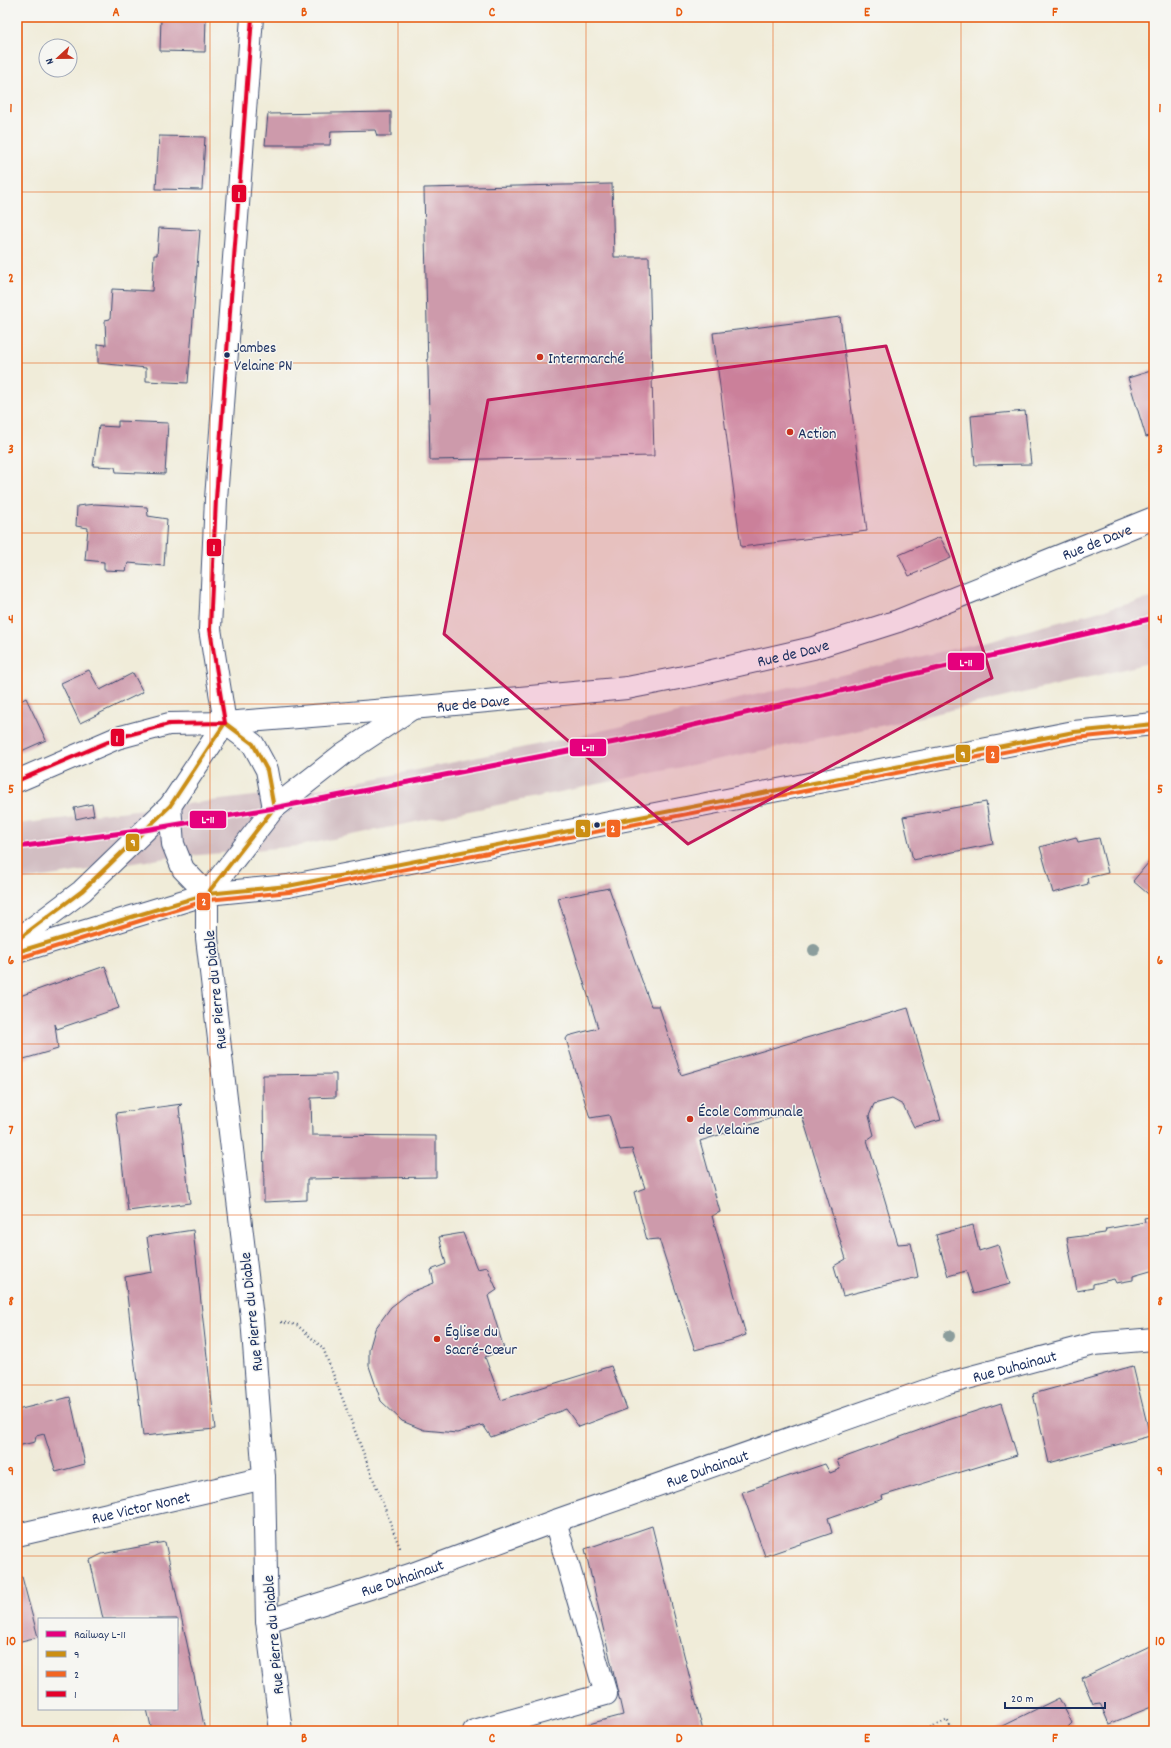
<svg xmlns="http://www.w3.org/2000/svg" width="1171" height="1748" font-family="Dekko,sans-serif">
<rect width="100%" height="100%" fill="#f6f6f2"/>
<filter id="ink" filterUnits="userSpaceOnUse"><feTurbulence type="fractalNoise" baseFrequency=".025" numOctaves="2"/><feDisplacementMap in="SourceGraphic" scale="8" xChannelSelector="R" yChannelSelector="G"/><feConvolveMatrix kernelMatrix="1 2 1 2 8 2 1 2 1" color-interpolation-filters="sRGB"/></filter>
<filter id="wash" filterUnits="userSpaceOnUse"><feTurbulence type="fractalNoise" baseFrequency=".012" numOctaves="4" result="noise"/><feDisplacementMap in="SourceGraphic" scale="16" xChannelSelector="R" yChannelSelector="G"/><feGaussianBlur stdDeviation="0.9" result="paint"/><feColorMatrix in="noise" values="0 0 0 0 0 0 0 0 0 0 0 0 0 0 0 0 0 1.4 0 .05"/><feComposite in="paint" operator="in"/></filter>
<g filter="url(#wash)">
<rect width="100%" height="100%" fill="#f0ecd9"/>
<path fill="#d2bec2" d="M 1154,597 L 1154,662 L 909,720 L 299,846 L 166,858 L 17,881 L 17,824 L 340,786 L 583,735 L 991,640 Z"/>
<g id="blocks">
<path fill="#cd9aab" d="M 161,17 L 206,17 L 205,52 L 160,51 Z
M 391,112 L 391,136 L 377,136 L 375,130 L 331,131 L 330,145 L 265,145 L 268,114 Z
M 159,136 L 205,137 L 202,190 L 156,189 Z
M 612,184 L 614,257 L 649,257 L 654,456 L 430,460 L 424,188 Z
M 159,228 L 200,230 L 188,383 L 146,381 L 146,368 L 98,363 L 98,344 L 106,345 L 105,320 L 110,319 L 112,289 L 152,291 L 154,255 L 157,255 Z
M 840,317 L 867,531 L 741,547 L 713,333 Z
M 1154,370 L 1154,435 L 1146,437 L 1128,378 Z
M 1025,411 L 1031,464 L 975,465 L 971,416 Z
M 118,421 L 168,423 L 165,474 L 116,472 L 115,467 L 93,466 L 99,426 L 118,427 Z
M 95,504 L 147,507 L 148,516 L 167,519 L 164,566 L 128,563 L 126,571 L 104,570 L 104,562 L 85,560 L 88,528 L 76,526 L 77,506 Z
M 940,537 L 951,558 L 909,576 L 899,555 Z
M 89,670 L 100,690 L 133,673 L 143,692 L 80,723 L 61,683 Z
M 26,698 L 46,740 L 17,753 L 17,703 Z
M 986,802 L 993,844 L 913,860 L 903,817 Z
M 92,804 L 94,815 L 76,819 L 74,808 Z
M 1076,837 L 1078,842 L 1099,838 L 1108,873 L 1087,878 L 1088,884 L 1053,893 L 1040,847 Z
M 1154,856 L 1154,899 L 1133,881 Z
M 609,888 L 651,1006 L 659,1006 L 681,1075 L 908,1008 L 941,1120 L 914,1127 L 903,1105 L 892,1099 L 874,1104 L 869,1116 L 874,1135 L 867,1140 L 898,1244 L 911,1243 L 918,1277 L 843,1296 L 834,1266 L 846,1259 L 800,1109 L 700,1141 L 720,1212 L 712,1216 L 746,1335 L 732,1340 L 695,1350 L 659,1239 L 647,1240 L 634,1192 L 645,1188 L 632,1149 L 620,1150 L 609,1115 L 590,1118 L 566,1039 L 568,1036 L 598,1028 L 558,898 Z
M 105,966 L 119,1008 L 57,1029 L 55,1024 L 58,1049 L 17,1061 L 17,997 Z
M 336,1074 L 336,1097 L 311,1098 L 312,1135 L 436,1136 L 436,1177 L 307,1179 L 307,1200 L 264,1202 L 263,1075 Z
M 182,1104 L 179,1107 L 190,1203 L 128,1211 L 116,1113 Z
M 1154,1216 L 1154,1270 L 1133,1276 L 1133,1280 L 1116,1283 L 1114,1279 L 1093,1284 L 1093,1288 L 1077,1291 L 1067,1238 L 1105,1233 L 1106,1229 L 1145,1222 L 1144,1218 Z
M 973,1225 L 979,1251 L 998,1245 L 1010,1284 L 973,1294 L 966,1271 L 948,1276 L 936,1235 Z
M 193,1230 L 215,1429 L 143,1436 L 125,1277 L 152,1272 L 147,1237 Z
M 463,1233 L 477,1269 L 487,1267 L 497,1290 L 488,1296 L 504,1349 L 485,1357 L 501,1400 L 611,1366 L 627,1409 L 579,1427 L 566,1409 L 491,1437 L 483,1425 L 457,1433 L 424,1430 L 402,1421 L 381,1401 L 369,1366 L 369,1350 L 375,1329 L 391,1307 L 409,1293 L 434,1283 L 431,1270 L 446,1264 L 439,1237 Z
M 1133,1366 L 1150,1436 L 1049,1463 L 1033,1394 Z
M 70,1397 L 85,1464 L 56,1472 L 44,1434 L 36,1436 L 35,1442 L 17,1446 L 17,1410 Z
M 1001,1403 L 1017,1455 L 882,1496 L 883,1499 L 828,1518 L 832,1533 L 765,1556 L 742,1492 L 825,1464 L 830,1473 L 840,1469 L 837,1460 L 942,1422 Z
M 652,1526 L 703,1731 L 562,1731 L 623,1715 L 585,1549 Z
M 165,1542 L 196,1685 L 205,1731 L 152,1731 L 147,1709 L 177,1709 L 177,1619 L 103,1619 L 90,1560 L 102,1554 Z
M 22,1577 L 38,1637 L 17,1642 L 17,1578 Z
M 1154,1644 L 1154,1706 L 1109,1724 L 1100,1703 L 1093,1704 L 1082,1678 Z
M 1059,1698 L 1072,1723 L 1068,1727 L 1070,1731 L 992,1731 Z"/>
</g>
</g>
<g filter="url(#ink)">
<use href="#blocks" fill-opacity="0" stroke="#3b4b70" stroke-width="1"/>
<g fill="none" stroke-linecap="round" stroke-linejoin="round">
<defs>
<g id="minor">
<path d="M 17,781 L 117,738 L 169,724 L 225,723 L 210,629 L 216,499 L 252,17"/>
<path id="s1" d="M 17,1535 L 264,1478"/>
<path id="s2" d="M 267,1621 L 410,1575 L 555,1521 L 945,1384 L 1094,1344 L 1154,1339"/>
<path d="M 281,1731 L 267,1621 L 264,1478 L 252,1318 L 207,938 L 207,894 L 288,886 L 1074,732 L 1154,724"/>
<path d="M 474,1731 L 606,1694 L 555,1521"/>
</g>
<g id="major">
<path id="s3" d="M 225,723 L 412,708 L 627,688 L 699,674 L 813,648 L 898,621 L 1154,518"/>
<path d="M 225,723 L 253,744 L 267,770 L 274,808"/>
<path d="M 170,806 L 173,844 L 183,869 L 207,894"/>
<path d="M 17,940 L 82,891 L 170,806 L 225,723"/>
<path d="M 17,952 L 207,894 L 274,808 L 343,754 L 411,709"/>
</g>
</defs>
<use href="#minor" stroke="#3b4b70" stroke-width="24"/>
<use href="#major" stroke="#3b4b70" stroke-width="24"/>
<path stroke="#3b4b70" stroke-width="2.5" stroke-dasharray="1 3" stroke-linecap="butt" d="M 281,1322 L 297,1325 L 323,1348 L 400,1548
M 923,1731 L 947,1720 L 953,1731"/>
<use href="#minor" stroke="#fff" stroke-width="22"/>
<use href="#major" stroke="#fff" stroke-width="22"/>
<defs>
<path id="bus-1" d="M 225,723 L 253,744 L 267,770 L 274,808
M 207,894 L 274,808
M 17,940 L 82,891 L 170,806 L 225,723
M 17,952 L 207,894 L 288,886 L 1074,732 L 1154,724"/>
<path id="bus-2" d="M 19,958 L 208,900 L 289,892 L 1075,738 L 1154,730"/>
<path id="bus-3" d="M 225,723 L 210,629 L 216,499 L 252,17
M 17,781 L 117,738 L 169,724 L 225,723"/>
</defs>
<use href="#bus-1" stroke="#f6f6f2" stroke-width="7"/>
<use href="#bus-2" stroke="#f6f6f2" stroke-width="7"/>
<use href="#bus-3" stroke="#f6f6f2" stroke-width="7"/>
<use href="#bus-1" stroke="#cb8e13" stroke-width="4"/>
<use href="#bus-2" stroke="#f26522" stroke-width="4"/>
<use href="#bus-3" stroke="#e4002b" stroke-width="4"/>
<defs>
<path id="rail-1" d="M 17,847 L 145,830 L 274,808 L 651,735 L 1154,618"/>
</defs>
<use href="#rail-1" stroke="#f6f6f2" stroke-width="8"/>
<use href="#rail-1" stroke="#e5007d" stroke-width="5"/>
</g>
<g fill="#8b9d9c">
<circle cx="814" cy="950" r="6"/>
<circle cx="949" cy="1336" r="6"/>
</g>
</g>
<path fill="#c2185b" fill-opacity="0.2" stroke="#c2185b" stroke-width="3" stroke-linejoin="round" d="M 886,346 L 992,678 L 688,844 L 444,634 L 488,400 Z"/>
<path fill="none" stroke="#e8590c" stroke-width="1" stroke-opacity="0.55" d="M 210,17 L 210,1731M 398,17 L 398,1731M 586,17 L 586,1731M 773,17 L 773,1731M 961,17 L 961,1731M 17,192 L 1154,192M 17,363 L 1154,363M 17,533 L 1154,533M 17,704 L 1154,704M 17,874 L 1154,874M 17,1044 L 1154,1044M 17,1215 L 1154,1215M 17,1385 L 1154,1385M 17,1556 L 1154,1556"/>
<g fill="#1b2f5e" stroke="#f6f6f2" stroke-width="1.5">
<circle cx="227" cy="355" r="3.5"/>
<circle cx="597" cy="825" r="3.5"/>
</g>
<g fill="#c8321e" stroke="#f6f6f2" stroke-width="1.5">
<circle cx="540" cy="357" r="4"/>
<circle cx="790" cy="432" r="4"/>
<circle cx="690" cy="1119" r="4"/>
<circle cx="437" cy="1339" r="4"/>
</g>
<g text-anchor="middle" stroke-width="3" stroke-linejoin="round" paint-order="stroke">
<g font-size="15" fill="#1b2f5e" stroke="#f6f6f2" text-anchor="start">
<text x="234" y="352">Jambes<tspan x="234" dy="18">Velaine PN</tspan></text>
</g>
<g font-size="16" fill="#1b2f5e" stroke="#f6f6f2" text-anchor="start">
<text x="548" y="363">Intermarché</text>
<text x="798" y="438">Action</text>
<text x="698" y="1116">École Communale<tspan x="698" dy="18">de Velaine</tspan></text>
<text x="445" y="1336">Église du<tspan x="445" dy="18">Sacré-Cœur</tspan></text>
</g>
<g font-size="16" fill="#1b2f5e" stroke="#f6f6f2">
<text dy="6" stroke="none"><textPath href="#s3" startOffset="897">Rue de Dave</textPath></text>
<text dy="6" stroke="none"><textPath href="#s3" startOffset="573">Rue de Dave</textPath></text>
<text dy="6" stroke="none"><textPath href="#s3" startOffset="249">Rue de Dave</textPath></text>
<text transform="translate(214 990) rotate(-96)" y="6">Rue Pierre du Diable</text>
<text transform="translate(250 1312) rotate(-96)" y="6">Rue Pierre du Diable</text>
<text dy="6" stroke="none"><textPath href="#s2" startOffset="790">Rue Duhainaut</textPath></text>
<text dy="6" stroke="none"><textPath href="#s2" startOffset="466">Rue Duhainaut</textPath></text>
<text dy="6" stroke="none"><textPath href="#s1" startOffset="127">Rue Victor Nonet</textPath></text>
<text dy="6" stroke="none"><textPath href="#s2" startOffset="142">Rue Duhainaut</textPath></text>
<text transform="translate(272 1635) rotate(-95)" y="6">Rue Pierre du Diable</text>
</g>
</g>
<g stroke="#f6f6f2" stroke-width="1.5">
<rect x="231" y="184" width="16" height="19" rx="4" fill="#e4002b"/>
<rect x="206" y="538" width="16" height="19" rx="4" fill="#e4002b"/>
<rect x="947" y="652" width="38" height="19" rx="4" fill="#e5007d"/>
<rect x="110" y="728" width="15" height="19" rx="4" fill="#e4002b"/>
<rect x="569" y="738" width="38" height="19" rx="4" fill="#e5007d"/>
<rect x="955" y="744" width="16" height="19" rx="4" fill="#cb8e13"/>
<rect x="985" y="745" width="15" height="19" rx="4" fill="#f26522"/>
<rect x="189" y="810" width="38" height="19" rx="4" fill="#e5007d"/>
<rect x="575" y="819" width="16" height="19" rx="4" fill="#cb8e13"/>
<rect x="606" y="819" width="15" height="19" rx="4" fill="#f26522"/>
<rect x="125" y="833" width="15" height="19" rx="4" fill="#cb8e13"/>
<rect x="196" y="892" width="15" height="19" rx="4" fill="#f26522"/>
</g>
<g font-size="11" text-anchor="middle" font-weight="bold" fill="#fff">
<text x="239" y="198">1</text>
<text x="214" y="551">1</text>
<text x="966" y="666">L-11</text>
<text x="117" y="742">1</text>
<text x="588" y="751">L-11</text>
<text x="963" y="758">9</text>
<text x="993" y="758">2</text>
<text x="208" y="823">L-11</text>
<text x="583" y="832">9</text>
<text x="613" y="832">2</text>
<text x="133" y="846">9</text>
<text x="204" y="905">2</text>
</g>
<rect width="1171" height="1748" fill="none" stroke="#f6f6f2" stroke-width="44"/>
<rect x="38" y="1618" width="140" height="92" fill="#f6f6f2" stroke="#9ea6b7"/>
<rect x="46" y="1631" width="20" height="6" fill="#e5007d" stroke="#9ea6b7"/>
<text x="74" y="1638" font-size="12" fill="#1b2f5e">Railway L-11</text>
<rect x="46" y="1651" width="20" height="6" fill="#cb8e13" stroke="#9ea6b7"/>
<text x="74" y="1658" font-size="12" fill="#1b2f5e">9</text>
<rect x="46" y="1671" width="20" height="6" fill="#f26522" stroke="#9ea6b7"/>
<text x="74" y="1678" font-size="12" fill="#1b2f5e">2</text>
<rect x="46" y="1691" width="20" height="6" fill="#e4002b" stroke="#9ea6b7"/>
<text x="74" y="1698" font-size="12" fill="#1b2f5e">1</text>
<g transform="translate(58 58) rotate(248)"><circle r="19" fill="#f6f6f2" stroke="#9ea6b7"/>
<path d="M0-3L7 15L0 10L-7 15Z" fill="#c8321e"/>
<text y="-6" font-size="11" font-weight="bold" text-anchor="middle" fill="#1b2f5e">N</text>
</g>
<path d="M1005 1702v6h100v-6" fill="none" stroke="#1b2f5e" stroke-width="2"/>
<text x="1011" y="1702" font-size="12" fill="#1b2f5e" stroke="#f6f6f2" stroke-width="3" paint-order="stroke">20 m</text>
<rect x="22" y="22" width="1127" height="1704" fill="none" stroke="#e8590c" stroke-width="1.5"/>
<g font-size="13" text-anchor="middle" font-weight="bold" fill="#e8590c">
<text x="116" y="16">A</text>
<text x="304" y="16">B</text>
<text x="492" y="16">C</text>
<text x="679" y="16">D</text>
<text x="867" y="16">E</text>
<text x="1055" y="16">F</text>
<text x="11" y="112">1</text>
<text x="1160" y="112">1</text>
<text x="11" y="282">2</text>
<text x="1160" y="282">2</text>
<text x="11" y="453">3</text>
<text x="1160" y="453">3</text>
<text x="11" y="623">4</text>
<text x="1160" y="623">4</text>
<text x="11" y="793">5</text>
<text x="1160" y="793">5</text>
<text x="11" y="964">6</text>
<text x="1160" y="964">6</text>
<text x="11" y="1134">7</text>
<text x="1160" y="1134">7</text>
<text x="11" y="1305">8</text>
<text x="1160" y="1305">8</text>
<text x="11" y="1475">9</text>
<text x="1160" y="1475">9</text>
<text x="11" y="1645">10</text>
<text x="1160" y="1645">10</text>
<text x="116" y="1742">A</text>
<text x="304" y="1742">B</text>
<text x="492" y="1742">C</text>
<text x="679" y="1742">D</text>
<text x="867" y="1742">E</text>
<text x="1055" y="1742">F</text>
</g>
</svg>
